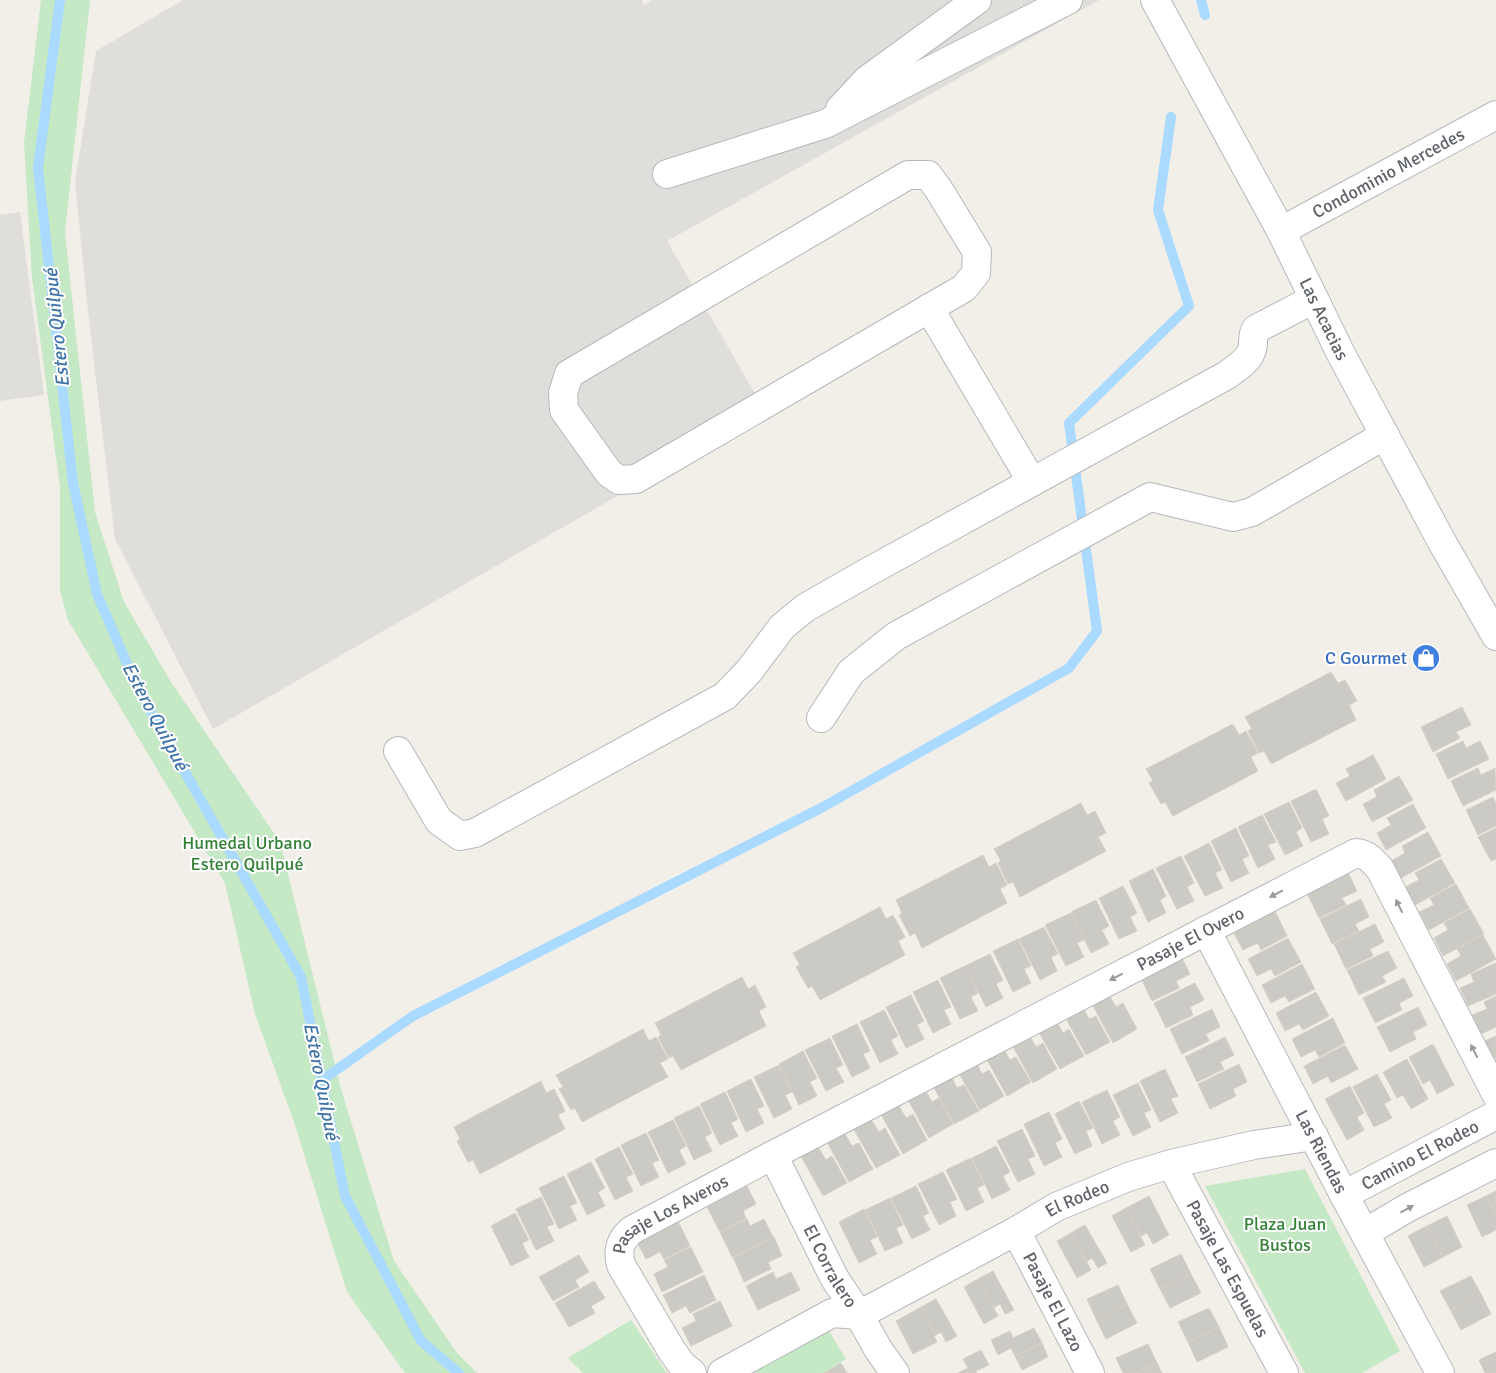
<svg xmlns="http://www.w3.org/2000/svg" width="1496" height="1373" font-family="Signika,sans-serif">
<rect width="100%" height="100%" fill="#f1efe8"/>
<path fill="#e0deda" d="M 183,0 L 642,0 L 644,5 L 652,0 L 1099,0 L 667,241 L 765,411 L 213,729 L 115,539 L 88,312 L 75,182 L 96,51 Z
M 20,212 L 44,395 L 0,401 L 0,215 Z"/>
<path fill="#c5e8c5" d="M 41,0 L 90,0 L 65,232 L 95,512 L 124,602 L 171,682 L 280,842 L 341,1089 L 394,1261 L 457,1353 L 477,1373 L 405,1373 L 347,1292 L 294,1122 L 255,1014 L 225,883 L 68,620 L 60,590 L 60,487 L 32,278 L 24,143 Z
M 1305,1169 L 1400,1351 L 1362,1373 L 1305,1373 L 1205,1186 Z
M 631,1320 L 667,1373 L 583,1373 L 568,1358 Z
M 829,1331 L 846,1359 L 823,1373 L 745,1373 Z"/>
<g fill="none" stroke-linecap="round" stroke-linejoin="round">
<path stroke="#aadaff" stroke-width="10" d="M 60,0 L 38,168 L 73,483 L 97,594 L 138,689 L 301,977 L 345,1196 L 421,1341 L 459,1373
M 1201,0 L 1205,15
M 322,1080 L 413,1016 L 823,807 L 1069,668 L 1097,631 L 1069,423 L 1189,306 L 1158,210 L 1171,117"/>
</g>
<path fill="#cccac5" stroke="#d6d1c6" d="M 1331,672 L 1338,683 L 1345,680 L 1357,701 L 1349,705 L 1356,720 L 1271,764 L 1264,751 L 1259,753 L 1248,731 L 1252,729 L 1245,717 Z
M 1462,707 L 1471,725 L 1456,732 L 1460,738 L 1433,752 L 1421,727 Z
M 1233,724 L 1239,735 L 1246,731 L 1258,753 L 1251,757 L 1258,771 L 1173,816 L 1165,802 L 1161,804 L 1149,783 L 1153,781 L 1146,769 Z
M 1463,741 L 1466,748 L 1480,741 L 1489,759 L 1448,779 L 1436,754 Z
M 1373,755 L 1386,779 L 1346,801 L 1336,783 L 1350,776 L 1346,769 Z
M 1478,768 L 1481,775 L 1495,768 L 1496,790 L 1463,806 L 1451,781 Z
M 1399,776 L 1413,800 L 1372,822 L 1363,804 L 1377,797 L 1374,790 Z
M 1316,789 L 1329,816 L 1322,819 L 1329,834 L 1311,842 L 1291,801 Z
M 1493,797 L 1496,803 L 1496,826 L 1478,835 L 1466,810 Z
M 1289,802 L 1302,828 L 1296,832 L 1303,846 L 1285,855 L 1264,814 Z
M 1081,803 L 1087,815 L 1095,811 L 1106,833 L 1098,837 L 1106,851 L 1020,897 L 1013,882 L 1008,884 L 998,863 L 1001,861 L 994,849 Z
M 1413,804 L 1426,828 L 1386,850 L 1377,833 L 1391,825 L 1387,818 Z
M 1262,815 L 1276,842 L 1268,845 L 1275,859 L 1258,868 L 1238,827 Z
M 1236,828 L 1249,856 L 1242,859 L 1249,873 L 1231,882 L 1211,841 Z
M 1496,828 L 1496,859 L 1491,861 L 1478,837 Z
M 1428,832 L 1441,856 L 1401,878 L 1391,861 L 1405,853 L 1402,846 Z
M 1209,843 L 1222,870 L 1215,873 L 1223,888 L 1205,896 L 1184,856 Z
M 983,855 L 989,867 L 996,863 L 1007,885 L 1000,889 L 1007,903 L 922,948 L 915,933 L 910,936 L 899,915 L 902,913 L 896,900 Z
M 1181,856 L 1194,883 L 1187,887 L 1194,901 L 1177,909 L 1156,868 Z
M 1441,859 L 1455,883 L 1415,905 L 1405,887 L 1419,880 L 1415,873 Z
M 1153,869 L 1166,896 L 1160,900 L 1166,913 L 1148,922 L 1129,881 Z
M 1348,873 L 1357,891 L 1342,898 L 1346,905 L 1319,918 L 1307,893 Z
M 1456,884 L 1469,908 L 1429,930 L 1419,912 L 1434,905 L 1430,898 Z
M 1123,886 L 1137,913 L 1130,917 L 1137,931 L 1119,939 L 1099,898 Z
M 1361,899 L 1369,917 L 1355,924 L 1359,931 L 1332,944 L 1320,919 Z
M 1096,900 L 1109,926 L 1102,930 L 1109,944 L 1091,953 L 1071,912 Z
M 880,907 L 886,919 L 893,915 L 905,937 L 898,941 L 905,955 L 820,1000 L 812,986 L 808,988 L 796,967 L 800,965 L 793,953 Z
M 1470,909 L 1484,934 L 1443,956 L 1434,938 L 1448,930 L 1444,923 Z
M 1275,911 L 1287,936 L 1261,950 L 1258,943 L 1243,950 L 1234,933 Z
M 1071,913 L 1084,940 L 1077,943 L 1084,957 L 1066,966 L 1045,925 Z
M 1375,924 L 1384,942 L 1370,949 L 1373,956 L 1346,969 L 1334,944 Z
M 1044,927 L 1058,954 L 1051,957 L 1057,971 L 1040,980 L 1019,939 Z
M 1483,935 L 1496,959 L 1456,981 L 1447,964 L 1461,956 L 1457,949 Z
M 1288,938 L 1301,962 L 1275,976 L 1271,969 L 1257,976 L 1248,959 Z
M 1018,939 L 1031,966 L 1024,969 L 1031,983 L 1013,992 L 993,951 Z
M 1388,951 L 1397,968 L 1382,976 L 1386,982 L 1359,995 L 1347,970 Z
M 990,954 L 1003,980 L 996,984 L 1003,998 L 986,1007 L 965,966 Z
M 1181,956 L 1190,974 L 1176,981 L 1179,988 L 1152,1001 L 1140,976 Z
M 1496,963 L 1496,994 L 1468,1006 L 1460,988 L 1474,982 L 1471,974 Z
M 1302,964 L 1315,989 L 1289,1002 L 1285,996 L 1271,1003 L 1262,985 Z
M 965,966 L 978,993 L 971,997 L 978,1011 L 960,1019 L 940,978 Z
M 742,977 L 748,989 L 755,985 L 766,1007 L 759,1011 L 766,1026 L 681,1070 L 673,1056 L 669,1058 L 658,1037 L 661,1035 L 655,1023 Z
M 1404,978 L 1413,996 L 1399,1003 L 1402,1010 L 1375,1023 L 1363,998 Z
M 938,980 L 951,1007 L 944,1010 L 951,1024 L 933,1033 L 913,992 Z
M 1195,983 L 1204,1000 L 1190,1007 L 1193,1015 L 1166,1028 L 1154,1003 Z
M 1316,992 L 1329,1016 L 1303,1030 L 1299,1024 L 1285,1031 L 1276,1013 Z
M 1108,993 L 1116,1007 L 1123,1003 L 1137,1029 L 1113,1043 L 1091,1002 Z
M 911,995 L 924,1021 L 917,1025 L 924,1039 L 906,1048 L 886,1007 Z
M 1496,996 L 1496,1027 L 1481,1034 L 1472,1015 L 1487,1009 L 1484,1002 Z
M 1082,1006 L 1089,1019 L 1096,1016 L 1110,1042 L 1086,1055 L 1064,1015 Z
M 1418,1007 L 1427,1025 L 1413,1032 L 1416,1039 L 1390,1052 L 1377,1027 Z
M 1212,1009 L 1220,1027 L 1206,1034 L 1209,1041 L 1182,1054 L 1170,1029 Z
M 884,1010 L 898,1036 L 891,1040 L 898,1054 L 880,1063 L 860,1022 Z
M 1333,1018 L 1345,1043 L 1319,1057 L 1315,1050 L 1301,1057 L 1292,1039 Z
M 1055,1019 L 1063,1033 L 1069,1029 L 1084,1056 L 1060,1069 L 1037,1029 Z
M 857,1024 L 870,1051 L 863,1054 L 870,1068 L 852,1077 L 832,1036 Z
M 643,1029 L 649,1041 L 656,1037 L 668,1059 L 660,1063 L 668,1077 L 582,1122 L 575,1108 L 571,1110 L 559,1089 L 563,1087 L 556,1075 Z
M 1028,1033 L 1036,1047 L 1043,1043 L 1057,1069 L 1033,1083 L 1011,1043 Z
M 1496,1036 L 1496,1058 L 1493,1059 L 1485,1041 Z
M 1225,1037 L 1234,1055 L 1220,1062 L 1224,1069 L 1197,1082 L 1185,1057 Z
M 830,1038 L 843,1065 L 836,1068 L 844,1082 L 826,1091 L 805,1050 Z
M 1433,1044 L 1454,1085 L 1437,1094 L 1430,1080 L 1423,1084 L 1409,1057 Z
M 1345,1045 L 1358,1069 L 1331,1083 L 1328,1076 L 1313,1084 L 1304,1066 Z
M 1002,1046 L 1010,1060 L 1016,1057 L 1031,1082 L 1007,1096 L 985,1056 Z
M 803,1051 L 817,1078 L 810,1082 L 817,1096 L 799,1105 L 779,1064 Z
M 1407,1059 L 1428,1099 L 1411,1109 L 1403,1095 L 1397,1098 L 1383,1072 Z
M 975,1060 L 982,1074 L 989,1070 L 1004,1096 L 980,1110 L 957,1070 Z
M 1239,1064 L 1247,1082 L 1233,1089 L 1236,1096 L 1210,1109 L 1198,1084 Z
M 779,1065 L 792,1092 L 785,1095 L 792,1109 L 774,1118 L 754,1077 Z
M 1165,1069 L 1178,1096 L 1171,1099 L 1178,1113 L 1160,1122 L 1140,1081 Z
M 950,1074 L 957,1088 L 964,1085 L 979,1111 L 954,1124 L 932,1084 Z
M 1377,1074 L 1391,1100 L 1384,1104 L 1392,1118 L 1374,1127 L 1353,1087 Z
M 751,1079 L 764,1106 L 757,1109 L 764,1123 L 746,1132 L 727,1091 Z
M 541,1081 L 546,1093 L 554,1089 L 565,1111 L 558,1115 L 565,1129 L 480,1174 L 473,1160 L 468,1162 L 457,1141 L 460,1139 L 454,1127 Z
M 1138,1083 L 1151,1110 L 1144,1113 L 1151,1127 L 1133,1136 L 1113,1095 Z
M 1350,1086 L 1364,1113 L 1357,1117 L 1364,1130 L 1347,1140 L 1325,1099 Z
M 924,1088 L 932,1102 L 939,1098 L 953,1124 L 929,1138 L 907,1098 Z
M 1107,1090 L 1120,1117 L 1113,1121 L 1120,1135 L 1102,1144 L 1082,1102 Z
M 725,1092 L 738,1119 L 731,1123 L 738,1136 L 720,1145 L 700,1104 Z
M 1079,1101 L 1093,1128 L 1086,1131 L 1092,1146 L 1075,1154 L 1055,1114 Z
M 898,1104 L 906,1118 L 913,1114 L 927,1140 L 903,1154 L 881,1114 Z
M 699,1106 L 712,1133 L 705,1137 L 712,1151 L 694,1160 L 674,1118 Z
M 1049,1112 L 1062,1139 L 1055,1143 L 1062,1157 L 1044,1166 L 1024,1124 Z
M 870,1118 L 879,1132 L 885,1128 L 900,1155 L 876,1168 L 853,1128 Z
M 673,1120 L 686,1146 L 679,1150 L 686,1164 L 668,1173 L 648,1132 Z
M 1022,1129 L 1035,1156 L 1028,1159 L 1035,1174 L 1018,1182 L 997,1141 Z
M 844,1132 L 852,1146 L 859,1143 L 873,1169 L 849,1182 L 827,1142 Z
M 646,1133 L 659,1160 L 652,1163 L 659,1177 L 641,1186 L 621,1145 Z
M 996,1146 L 1010,1172 L 1003,1176 L 1010,1190 L 992,1199 L 972,1158 Z
M 619,1147 L 633,1174 L 626,1177 L 633,1191 L 615,1200 L 595,1159 Z
M 818,1147 L 826,1160 L 832,1156 L 847,1183 L 823,1196 L 801,1156 Z
M 971,1158 L 984,1185 L 977,1188 L 984,1202 L 966,1211 L 946,1170 Z
M 591,1162 L 605,1188 L 598,1192 L 605,1206 L 587,1215 L 567,1174 Z
M 943,1172 L 957,1199 L 950,1202 L 956,1216 L 939,1225 L 918,1184 Z
M 564,1176 L 577,1203 L 570,1206 L 577,1220 L 559,1229 L 539,1188 Z
M 747,1186 L 756,1204 L 743,1211 L 746,1218 L 720,1232 L 707,1207 Z
M 916,1186 L 929,1213 L 923,1216 L 930,1230 L 912,1239 L 891,1198 Z
M 1496,1191 L 1496,1215 L 1486,1196 Z
M 1149,1196 L 1169,1235 L 1153,1244 L 1147,1233 L 1141,1236 L 1126,1208 Z
M 1486,1196 L 1496,1215 L 1496,1230 L 1482,1237 L 1467,1205 Z
M 541,1197 L 554,1224 L 547,1227 L 554,1241 L 536,1250 L 516,1209 Z
M 890,1198 L 903,1225 L 896,1228 L 903,1243 L 885,1251 L 865,1210 Z
M 1126,1208 L 1145,1245 L 1131,1252 L 1112,1216 Z
M 864,1209 L 877,1237 L 870,1240 L 877,1254 L 859,1263 L 839,1222 Z
M 515,1213 L 529,1240 L 522,1243 L 529,1257 L 511,1266 L 491,1226 Z
M 1447,1216 L 1462,1247 L 1443,1257 L 1427,1226 Z
M 747,1219 L 750,1226 L 764,1219 L 773,1237 L 732,1257 L 720,1232 Z
M 678,1221 L 690,1246 L 664,1259 L 660,1252 L 646,1259 L 637,1242 Z
M 1085,1225 L 1107,1263 L 1098,1268 L 1092,1258 L 1086,1262 L 1071,1233 Z
M 1427,1226 L 1443,1257 L 1424,1267 L 1408,1236 Z
M 1071,1233 L 1091,1270 L 1077,1278 L 1057,1241 Z
M 774,1237 L 782,1256 L 768,1262 L 771,1269 L 744,1282 L 733,1257 Z
M 691,1247 L 703,1272 L 662,1292 L 654,1274 L 668,1267 L 664,1260 Z
M 1181,1254 L 1191,1274 L 1160,1289 L 1150,1269 Z
M 579,1255 L 589,1272 L 575,1280 L 579,1287 L 553,1301 L 539,1277 Z
M 993,1271 L 1014,1310 L 1005,1314 L 1000,1304 L 993,1308 L 978,1279 Z
M 773,1272 L 776,1279 L 791,1272 L 800,1290 L 758,1310 L 746,1286 Z
M 1191,1274 L 1201,1293 L 1170,1308 L 1160,1289 Z
M 704,1275 L 716,1300 L 690,1313 L 686,1306 L 672,1313 L 663,1295 Z
M 1471,1276 L 1481,1294 L 1451,1311 L 1440,1291 Z
M 978,1279 L 998,1316 L 984,1324 L 964,1287 Z
M 594,1281 L 605,1298 L 591,1306 L 595,1313 L 569,1327 L 555,1303 Z
M 1118,1285 L 1127,1304 L 1096,1319 L 1087,1299 Z
M 1481,1294 L 1491,1314 L 1461,1330 L 1451,1311 Z
M 936,1299 L 957,1336 L 946,1342 L 941,1332 L 936,1335 L 921,1307 Z
M 720,1301 L 732,1326 L 691,1346 L 682,1328 L 696,1321 L 693,1314 Z
M 1127,1304 L 1137,1323 L 1106,1339 L 1096,1319 Z
M 921,1307 L 936,1335 L 934,1336 L 937,1342 L 913,1354 L 896,1321 Z
M 1209,1308 L 1219,1327 L 1188,1342 L 1178,1322 Z
M 1219,1327 L 1228,1347 L 1197,1362 L 1188,1342 Z
M 1034,1328 L 1042,1343 L 1015,1356 L 1011,1348 L 998,1355 L 991,1340 L 1010,1331 L 1013,1338 Z
M 1042,1343 L 1048,1357 L 1022,1370 L 1015,1356 Z
M 1148,1344 L 1157,1363 L 1137,1373 L 1123,1373 L 1116,1358 Z
M 981,1350 L 989,1365 L 976,1371 L 977,1373 L 958,1373 L 968,1368 L 963,1359 Z
M 1496,1352 L 1496,1373 L 1485,1373 L 1479,1360 Z
M 841,1363 L 847,1373 L 824,1373 Z
M 1157,1363 L 1162,1373 L 1137,1373 Z"/>
<g fill="none" stroke-linecap="round" stroke-linejoin="round">
<defs>
<g id="minor">
<path id="s1" d="M 1155,0 L 1281,231 L 1341,354 L 1442,542 L 1496,636"/>
<path d="M 840,109 L 867,80 L 977,0"/>
<path d="M 667,174 L 825,124 L 1068,0"/>
<path d="M 908,175 L 928,175 L 939,190 L 977,252 L 976,273 L 964,288 L 636,479 L 619,480 L 609,473 L 564,410 L 563,393 L 569,374 Z"/>
<path id="s2" d="M 1281,231 L 1496,115"/>
<path d="M 929,308 L 1032,482"/>
<path d="M 821,718 L 851,672 L 896,636 L 1150,497 L 1233,517 L 1252,512 L 1385,435"/>
<path d="M 398,751 L 439,821 L 460,836 L 475,833 L 725,696 L 749,671 L 782,627 L 805,608 L 868,572 L 1227,375 C 1235,369 1247,362 1251,352 C 1255,345 1251,336 1256,329 L 1314,299"/>
<path id="s3" d="M 1206,930 L 1344,1195 L 1440,1373"/>
<path id="s4" d="M 773,1155 L 835,1279 L 859,1315 L 878,1349 L 895,1373"/>
<path id="s5" d="M 1171,1164 L 1284,1373"/>
<path id="s6" d="M 1344,1195 L 1496,1115"/>
<path id="s7" d="M 1016,1231 L 1090,1373"/>
<path d="M 1365,1233 L 1407,1208 L 1496,1163"/>
<path id="s8" d="M 692,1373 L 682,1365 L 672,1351 L 621,1265 C 617,1250 620,1240 632,1230 L 773,1155 L 1356,853 C 1367,854 1372,860 1380,869 L 1496,1094"/>
<path id="s9" d="M 722,1373 L 832,1313 L 859,1315 L 1016,1231 L 1056,1207 L 1128,1177 L 1171,1164 L 1254,1145 L 1314,1136"/>
</g>
</defs>
<use href="#minor" stroke="#b5b8bc" stroke-width="30"/>
<use href="#minor" stroke="#fff" stroke-width="28"/>
</g>
<defs><path id="oneway-solid" d="M-6-.8H1V-3.2L6.5 0L1 3.2V.8H-6Z" transform="scale(1.25)"/></defs>
<g fill="#979a9d">
<use href="#oneway-solid" transform="translate(1276 894) rotate(152)"/>
<use href="#oneway-solid" transform="translate(1399 906) rotate(-117)"/>
<use href="#oneway-solid" transform="translate(1116 977) rotate(153)"/>
<use href="#oneway-solid" transform="translate(1474 1051) rotate(-117)"/>
<use href="#oneway-solid" transform="translate(1407 1209) rotate(-28)"/>
</g>
<defs>
<symbol id="shop-disc" viewBox="-11 -11 22 22"><circle r="9.5" fill="#3f7fe0" stroke="#fff"/><path d="M-5-2.5h2.3a2.7 3.5 0 0 1 5.4 0H5L5.5 6h-11ZM-1.5-2.5h3a1.5 2.3 0 0 0-3 0Z" fill="#fff"/></symbol>
</defs>
<g fill-rule="evenodd">
<use href="#shop-disc" x="1410" y="642" width="32" height="32"/>
</g>
<g text-anchor="middle" stroke-width="4" stroke-linejoin="round" paint-order="stroke">
<g font-size="18" fill="#5f6368" stroke="#fff">
<text dy="6" stroke="none"><textPath href="#s2" startOffset="122">Condominio Mercedes</textPath></text>
<text dy="6" stroke="none"><textPath href="#s1" startOffset="361">Las Acacias</textPath></text>
<text dy="6" stroke="none"><textPath href="#s8" startOffset="799">Pasaje El Overo</textPath></text>
<text dy="6" stroke="none"><textPath href="#s3" startOffset="250">Las Riendas</textPath></text>
<text dy="6" stroke="none"><textPath href="#s6" startOffset="86">Camino El Rodeo</textPath></text>
<text dy="6" stroke="none"><textPath href="#s9" startOffset="400">El Rodeo</textPath></text>
<text dy="6" stroke="none"><textPath href="#s8" startOffset="209">Pasaje Los Averos</textPath></text>
<text dy="6" stroke="none"><textPath href="#s4" startOffset="125">El Corralero</textPath></text>
<text dy="6" stroke="none"><textPath href="#s5" startOffset="119">Pasaje Las Espuelas</textPath></text>
<text dy="6" stroke="none"><textPath href="#s7" startOffset="80">Pasaje El Lazo</textPath></text>
</g>
<g font-size="18" fill="#366cbe" stroke="#fff" text-anchor="end">
<text x="1407" y="664">C Gourmet</text>
</g>
<g font-size="18" fill="#348238" stroke="#fff">
<text x="247" y="849">Humedal Urbano<tspan x="247" dy="21">Estero Quilpué</tspan></text>
<text x="1285" y="1230">Plaza Juan<tspan x="1285" dy="21">Bustos</tspan></text>
</g>
<g font-size="19" font-style="italic" fill="#4174aa" stroke="#fff">
<text transform="translate(56 328) rotate(-96)" y="7">Estero Quilpué</text>
<text transform="translate(156 716) rotate(62)" y="7">Estero Quilpué</text>
<text transform="translate(322 1081) rotate(79)" y="7">Estero Quilpué</text>
</g>
</g>
</svg>
